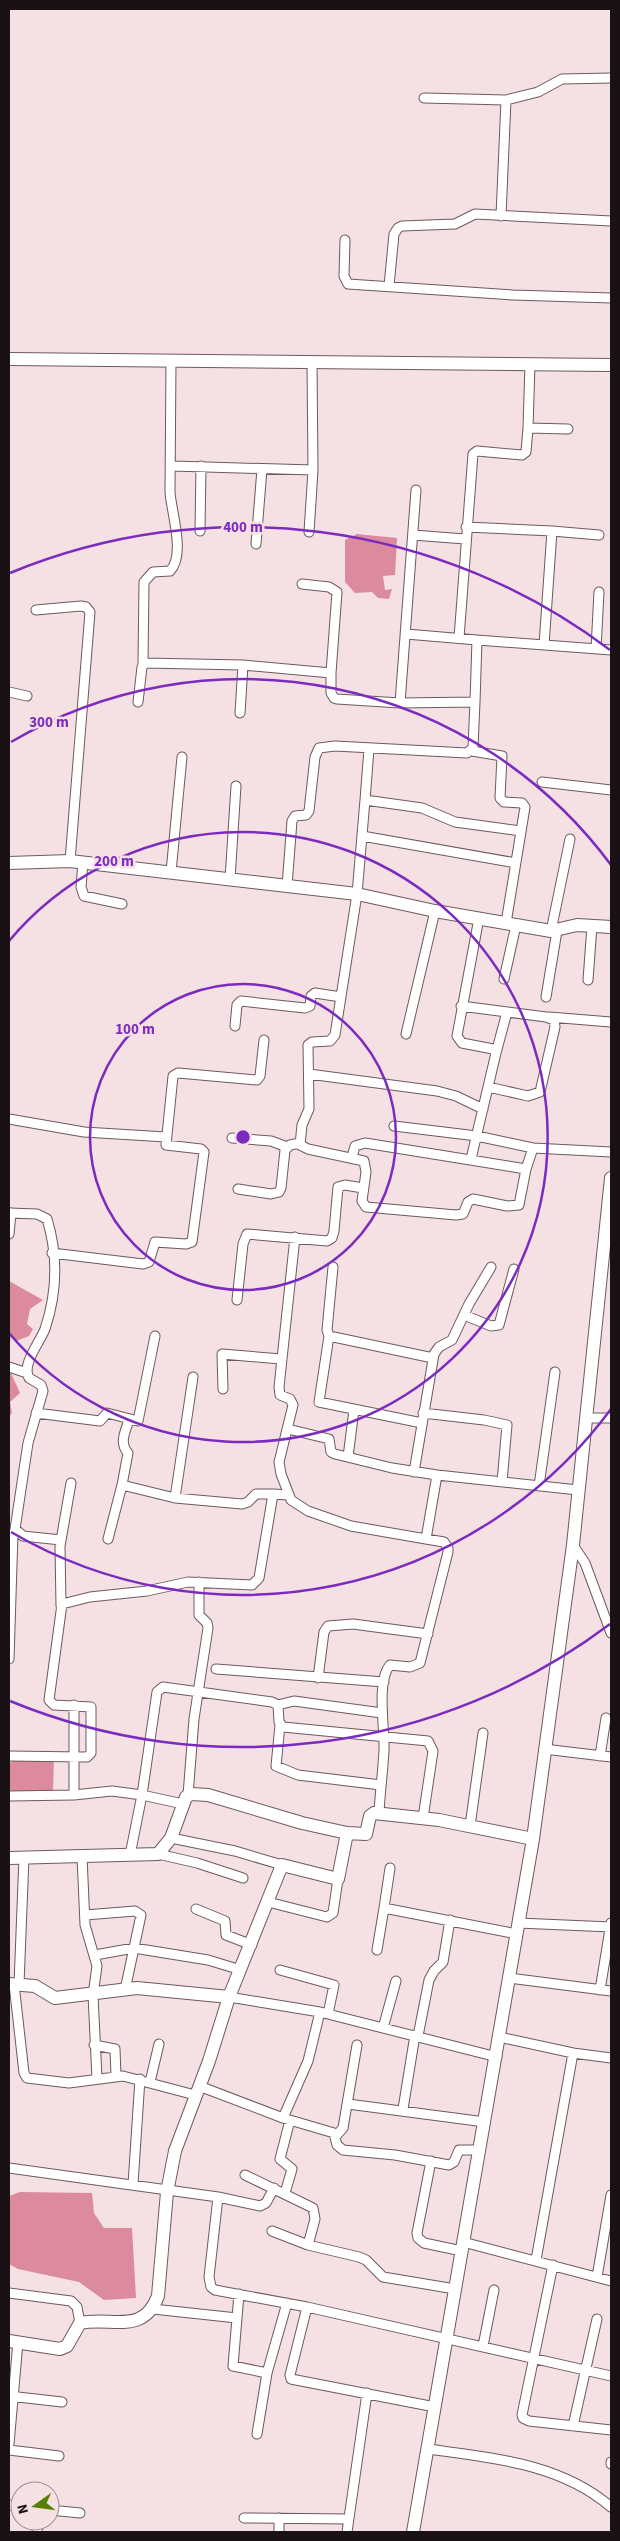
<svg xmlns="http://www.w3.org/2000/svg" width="620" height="2541" font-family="'Source Sans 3',sans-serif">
<rect width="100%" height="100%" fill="#f5e0e4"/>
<path fill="#db8b9d" d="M 357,534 L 397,538 L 395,575 L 383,576 L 385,590 L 392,589 L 389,599 L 378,598 L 372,592 L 355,593 L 345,582 L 345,540 Z
M 9,1281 L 43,1300 L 30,1309 L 27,1324 L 33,1329 L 29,1336 L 16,1341 L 11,1336 L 9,1348 Z
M 9,1372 L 11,1373 L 20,1393 L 10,1402 L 12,1413 L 9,1416 Z
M 16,1757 L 54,1758 L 53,1791 L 13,1793 L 9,1789 L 9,1764 Z
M 20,2192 L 92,2193 L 94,2213 L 104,2228 L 132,2228 L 136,2298 L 104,2300 L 79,2282 L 18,2269 L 9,2264 L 9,2196 Z"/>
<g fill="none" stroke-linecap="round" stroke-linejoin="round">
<defs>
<path id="street" d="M 424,98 L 506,100 L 538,92 L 562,79 L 611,78
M 501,216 L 506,100
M 345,240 L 344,276 L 348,284 L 513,295 L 611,298
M 389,286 L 394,234 L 398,228 L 402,226 L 455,224 L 475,214 L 611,221
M 528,428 L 530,364
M 172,466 L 313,470
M 466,527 L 552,531
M 200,531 L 201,466
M 309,532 L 313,470 L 312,362
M 413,535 L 465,539
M 256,544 L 262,469
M 302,584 L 329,587 L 337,592 L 331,673
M 36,610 L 81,606 L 86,607 L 90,612 L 70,861
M 406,634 L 477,640
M 459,638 L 473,454 L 477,451 L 522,455 L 526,452 L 528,428 L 568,429
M 544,645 L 552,531 L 599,535
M 596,649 L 599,592
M 143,664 L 144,582 L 153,572 L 170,571 C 186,555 171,511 170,492 L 171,360
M 9,692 L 27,696
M 138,702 L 142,667 L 145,663 L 243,665 L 331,673 L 331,693 L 334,698 L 337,699 L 400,703 L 475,702 L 477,640 L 611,650
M 400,703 L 416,490
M 240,713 L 243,665
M 472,751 L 502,756 L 500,798 L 504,802 L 522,803 L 525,807 L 506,923
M 542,782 L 611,790
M 365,800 L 369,749
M 521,831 L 455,822 L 422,808 L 365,800 L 357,894 L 335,1035 L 330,1041 L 312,1042 L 308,1045 L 309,1109 L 302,1125 L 300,1145 L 308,1149 L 364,1161 L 366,1172 L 362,1201 L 366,1207 L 456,1215 L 463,1214 L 468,1202 L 473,1199 L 507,1206 L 519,1205 L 526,1169 L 533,1148 L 611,1152
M 362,836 L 516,863
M 83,862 L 81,887 L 84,896 L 122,904
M 171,872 L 182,757
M 230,879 L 236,786
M 287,886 L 292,821 L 295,816 L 306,815 L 309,811 L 315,757 L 319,748 L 335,746 L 467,753 L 473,748 L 475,702
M 551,931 L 570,839
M 504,979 L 516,925
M 588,980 L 592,926
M 546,997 L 557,931
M 461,1006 L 546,1017 L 554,1020 L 555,1027 L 540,1092 L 528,1096 L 488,1087
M 549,1017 L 611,1022
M 235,1026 L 237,1005 L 241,1001 L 305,1008 L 310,1006 L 311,996 L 315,993 L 341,997
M 406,1034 L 435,911
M 496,1053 L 507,1012
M 309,1074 L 437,1091 L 456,1096 L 483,1109
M 9,1119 L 84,1132 L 166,1137
M 394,1126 L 477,1136 L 533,1148
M 232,1138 L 271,1141 L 287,1147
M 352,1157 L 355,1146 L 365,1143 L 526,1169
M 471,1159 L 496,1053 L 493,1049 L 462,1043 L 457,1036 L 479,918
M 238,1189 L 271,1194 L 279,1192 L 281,1188 L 285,1150 L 290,1145 L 300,1143
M 9,1213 L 37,1214 L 47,1219 C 58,1255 57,1293 45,1329 C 40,1342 21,1365 29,1378 L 41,1385 L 43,1391 L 28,1443 L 15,1529 L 23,1536 L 61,1540
M 9,1234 L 11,1213
M 295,1237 L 279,1387 L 280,1395 L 290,1399 L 293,1405 L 279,1462 L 281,1474 L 291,1500 L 308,1511 L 351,1526 L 426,1539
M 52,1253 L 143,1264 L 149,1262 L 155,1242 L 186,1244 L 192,1242 L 204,1152 L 201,1149 L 166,1145 L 173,1076 L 178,1073 L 257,1080 L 260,1076 L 264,1040
M 333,1267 L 327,1330 L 329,1336 L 433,1358
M 237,1300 L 243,1244 L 247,1234 L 327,1241 L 332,1238 L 334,1231 L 338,1187 L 345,1185 L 363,1188
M 464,1315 L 491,1326 L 499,1325 L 514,1269
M 329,1336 L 319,1402 L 422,1423
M 9,1367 L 27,1373
M 223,1389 L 222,1354 L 281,1359
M 36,1413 L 100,1421 L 107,1413 L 138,1421 L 155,1336
M 423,1413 L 484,1420 L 507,1425 L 502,1482
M 586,1418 L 611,1418
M 288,1429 L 329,1439 L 331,1452 L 335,1454 L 392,1468 L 437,1475
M 348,1457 L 354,1410
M 414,1472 L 434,1354 L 439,1347 L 452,1340 L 469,1304 L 491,1267
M 122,1485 L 128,1453 C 119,1443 125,1432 129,1420
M 539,1486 L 555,1372
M 175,1498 L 193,1377
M 108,1539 L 122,1485 L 175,1498 L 242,1504 L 248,1502 L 256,1494 L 273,1494
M 573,1545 L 585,1563 L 611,1633
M 61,1606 L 60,1546 L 71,1483
M 9,1659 L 13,1533
M 216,1669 L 384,1682
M 318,1678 L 324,1632 L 328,1626 L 353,1624 L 428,1634
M 74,1705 L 74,1795
M 278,1705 L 294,1701 L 382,1713
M 280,1725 L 276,1766 L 298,1775 L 381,1785
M 544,1749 L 611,1757
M 9,1756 L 83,1757 L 87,1757 L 91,1753 L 91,1707 L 54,1705 L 49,1700 L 62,1604 L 90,1597 L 147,1591 L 188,1582 L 252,1585 L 259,1578 L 273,1494 L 288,1495
M 600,1756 L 606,1718
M 188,1795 L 194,1719 L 208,1628 L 207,1623 L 199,1615 L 199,1582
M 9,1796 L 74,1795 L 112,1791 L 142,1795 L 130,1855
M 183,1804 L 142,1795 L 157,1692 L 163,1687 L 272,1702 L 278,1705 L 279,1722 L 283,1727 L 428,1741 L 433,1751 L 423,1818
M 379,1813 C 380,1792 383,1771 384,1750 C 385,1729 376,1681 390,1665 L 410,1667 L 420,1663 L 448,1552 L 448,1548 L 444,1542 L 426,1539 L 437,1475 L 578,1490
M 470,1826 L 483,1733
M 171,1838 L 235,1851 L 282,1865
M 158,1854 L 197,1863 L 243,1878
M 82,1856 L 85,1925 L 97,1966 L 93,1995 L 97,2078
M 268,1902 L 327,1917 L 333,1913 L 338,1879
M 384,1908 L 390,1868
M 196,1909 L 225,1921 L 226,1935 L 252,1945
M 85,1915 L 135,1911 L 141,1915 L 125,1990
M 518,1923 L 611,1927
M 377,1950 L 384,1908 L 517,1934
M 95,1955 L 134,1948 L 208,1960 L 241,1970
M 280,1970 L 334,1985 L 328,2014
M 509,1978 L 611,1991
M 14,1984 L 24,2073 L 27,2078 L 69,2083 L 123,2076 L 195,2095
M 19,1984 L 24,1857
M 600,1990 L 611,1923
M 320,2012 L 497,2057
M 383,2028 L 396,1981
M 418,2036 L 429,1980 L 434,1971 L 443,1962 L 450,1920
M 499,2037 L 573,2053 L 611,2058
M 94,2045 L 115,2049 L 116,2076
M 150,2082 L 159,2044
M 199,2086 L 283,2118 L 308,2061 L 320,2012 L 229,1997
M 348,2104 L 485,2122
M 403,2109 L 415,2035
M 283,2118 L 334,2133 L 337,2145 L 343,2150 L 395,2155 L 449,2165 L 454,2162 L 459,2150 L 480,2150
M 336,2136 L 343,2128 L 357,2045
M 431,2161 L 417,2233 L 418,2238 L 424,2243 L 462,2251
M 9,2168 L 218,2197 L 209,2277 L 211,2287 L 215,2290 L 307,2307 L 290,2375 L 291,2379 L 435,2407
M 245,2175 L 313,2208 L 315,2219 L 308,2245
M 133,2184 L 140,2079
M 285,2193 L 292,2169 L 280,2159 L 290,2120
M 218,2197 L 260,2206 L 266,2203 L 274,2188
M 272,2231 L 308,2245 L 359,2257 L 366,2260 L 383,2277 L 455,2289
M 463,2242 L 611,2281
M 536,2260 L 573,2053
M 553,2265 L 522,2415 L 523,2418 L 529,2421 L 611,2430
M 597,2277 L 611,2195
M 9,2293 L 71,2301 L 77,2307 L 80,2323
M 239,2294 L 233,2366 L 267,2373
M 307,2307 L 611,2376
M 153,2309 L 237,2318
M 483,2346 L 494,2290
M 9,2396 L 62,2402
M 573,2426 L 597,2319
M 257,2434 L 267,2373 L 287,2303
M 9,2444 L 18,2342
M 428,2449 C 492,2458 560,2463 611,2507
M 9,2450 L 59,2456
M 611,2464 L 611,2462
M 9,2505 L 20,2506
M 50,2510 L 80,2513
M 244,2518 L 348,2519
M 279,2518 L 279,2532
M 37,2532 L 38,2521
M 347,2532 L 367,2393"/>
<path id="secondary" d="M 9,359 L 611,365
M 9,863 L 70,861 L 357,894 L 435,911 L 551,931 L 577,925 L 611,927
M 9,1858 L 158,1854 L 171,1838 L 186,1797 L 191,1794 L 208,1795 L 302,1823 L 347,1833
M 9,1984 L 35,1986 L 55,1998 L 137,1988 L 229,1997
M 9,2341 L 60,2349 L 67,2346 L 80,2323 C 111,2316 143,2336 158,2296 L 167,2192 L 175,2151 L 209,2061 L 229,1997 L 282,1865 L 338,1879 L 347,1833 L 366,1834 L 370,1816 L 374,1813 L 439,1820 L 533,1839
M 413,2532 L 533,1839 L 573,1545 L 611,1178"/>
</defs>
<use href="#street" stroke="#6c5a5d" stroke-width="11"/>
<use href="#secondary" stroke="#6c5a5d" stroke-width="14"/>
<use href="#street" stroke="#fff" stroke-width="9"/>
<use href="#secondary" stroke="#fff" stroke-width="12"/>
</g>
<g fill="none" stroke="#7b2cbf" stroke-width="2.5">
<circle cx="243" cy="1137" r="153"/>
<path d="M9 941A305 305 0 1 1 9 1333"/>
<path d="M611 1409A458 458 0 0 1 11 1532M11 742A458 458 0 0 1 611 865"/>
<path d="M610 1624A610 610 0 0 1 10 1701M10 573A610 610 0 0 1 610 650"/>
</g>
<circle cx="243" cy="1137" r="8" fill="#7b2cbf" stroke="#f5e0e4" stroke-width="2.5"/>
<g font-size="15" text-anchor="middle" font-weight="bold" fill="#7b2cbf" stroke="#f5e0e4" stroke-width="5" stroke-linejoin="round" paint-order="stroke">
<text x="243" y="532">400 m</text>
<text x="49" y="727">300 m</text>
<text x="114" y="866">200 m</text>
<text x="135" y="1034">100 m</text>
</g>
<rect width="620" height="2541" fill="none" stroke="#191113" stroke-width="20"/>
<g transform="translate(35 2506) rotate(256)"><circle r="24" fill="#f5e0e4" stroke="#9d8d90"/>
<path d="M0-4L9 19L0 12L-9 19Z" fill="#568108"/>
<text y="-8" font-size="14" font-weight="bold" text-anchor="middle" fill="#191113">N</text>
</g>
</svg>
